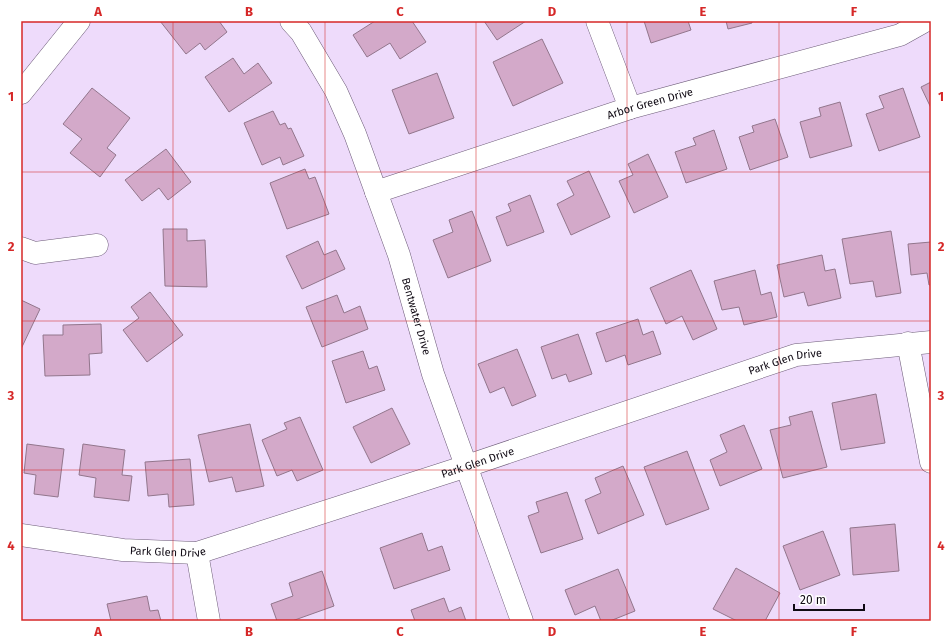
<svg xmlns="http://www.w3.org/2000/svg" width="952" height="642" font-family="'Fira Sans',sans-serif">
<rect width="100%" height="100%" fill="#eedbfb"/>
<path fill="#d3a9c9" stroke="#92768c" d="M 160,21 L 219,21 L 227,32 L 205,50 L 200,43 L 186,54 Z
M 375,21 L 412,21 L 426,42 L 400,59 L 390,43 L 367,57 L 353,35 Z
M 484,21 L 526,21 L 497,40 Z
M 644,21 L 688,21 L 691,30 L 651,43 Z
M 726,21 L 752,21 L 752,23 L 728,29 Z
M 542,39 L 563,83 L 513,106 L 493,62 Z
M 233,58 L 244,74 L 258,63 L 272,83 L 229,112 L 205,77 Z
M 437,73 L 454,118 L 409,134 L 392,90 Z
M 931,82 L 931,108 L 921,87 Z
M 92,88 L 130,118 L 107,148 L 116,155 L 100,177 L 70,153 L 82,139 L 63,124 Z
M 903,88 L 920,137 L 879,151 L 866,114 L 884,108 L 879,96 Z
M 840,102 L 852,146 L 810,158 L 800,122 L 821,116 L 819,108 Z
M 273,111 L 280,125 L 285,123 L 288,129 L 291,128 L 304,156 L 283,165 L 280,157 L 262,165 L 244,123 Z
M 775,119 L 788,157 L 750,170 L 739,137 L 754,132 L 752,126 Z
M 714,130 L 727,169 L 686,183 L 675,152 L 696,145 L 693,138 Z
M 166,149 L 191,182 L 168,200 L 159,188 L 142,201 L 125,180 Z
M 648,154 L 668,197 L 634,213 L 619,181 L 633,175 L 628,164 Z
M 305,169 L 309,179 L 315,177 L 329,214 L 287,229 L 270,183 Z
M 589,171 L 610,217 L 571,235 L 557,204 L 574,195 L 567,181 Z
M 530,195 L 544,232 L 507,246 L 496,217 L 511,211 L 508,204 Z
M 472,211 L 491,261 L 448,278 L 433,240 L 453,232 L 449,220 Z
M 163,229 L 187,229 L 187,241 L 205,240 L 207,287 L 165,286 Z
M 891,231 L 901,293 L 876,297 L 873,281 L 850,284 L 842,239 Z
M 318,241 L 324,255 L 336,250 L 345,269 L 302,289 L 286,256 Z
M 931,242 L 931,285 L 929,285 L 927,273 L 911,275 L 908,244 Z
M 822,255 L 825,271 L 835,269 L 841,298 L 808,306 L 804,292 L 784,297 L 777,265 Z
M 691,270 L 717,329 L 693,340 L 682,316 L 666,324 L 650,288 Z
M 755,270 L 761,295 L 771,292 L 777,317 L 744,325 L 739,307 L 722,310 L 714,281 Z
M 150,292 L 183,335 L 147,362 L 123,330 L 139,318 L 131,307 Z
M 337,295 L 344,313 L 360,306 L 368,329 L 322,347 L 306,307 Z
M 21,300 L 40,309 L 21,349 Z
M 638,319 L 643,335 L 653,331 L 661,354 L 628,365 L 625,355 L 606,362 L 596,333 Z
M 101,324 L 102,353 L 89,354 L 90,375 L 45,376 L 43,335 L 63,335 L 63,325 Z
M 578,334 L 592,374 L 569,382 L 566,374 L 552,379 L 541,347 Z
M 517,349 L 536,396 L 512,406 L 504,387 L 490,393 L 478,364 Z
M 363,351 L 369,369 L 377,366 L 385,390 L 346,403 L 332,361 Z
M 876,394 L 885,443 L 841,450 L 832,403 Z
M 392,408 L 410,444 L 371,463 L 353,427 Z
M 812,411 L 827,467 L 783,478 L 770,430 L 791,425 L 789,417 Z
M 300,417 L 323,470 L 297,481 L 292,470 L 277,476 L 262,440 L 287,429 L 284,423 Z
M 250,424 L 264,486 L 236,492 L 232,477 L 209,482 L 198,435 Z
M 744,425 L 762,469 L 720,486 L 710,460 L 727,452 L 720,435 Z
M 27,444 L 64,449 L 58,497 L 34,494 L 36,475 L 24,473 Z
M 83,444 L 125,450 L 122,475 L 132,476 L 129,501 L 94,497 L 96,478 L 79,475 Z
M 687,451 L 709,509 L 666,525 L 644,467 Z
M 190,459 L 194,505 L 169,507 L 168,494 L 148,496 L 145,462 Z
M 623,466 L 644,515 L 598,534 L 585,500 L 601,493 L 595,478 Z
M 567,492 L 583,539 L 541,553 L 528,516 L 539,512 L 536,502 Z
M 895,524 L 899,571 L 853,575 L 850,528 Z
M 823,531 L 840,575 L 800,590 L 783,546 Z
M 422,533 L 428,551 L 442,546 L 450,570 L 394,589 L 380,548 Z
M 736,568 L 780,593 L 765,621 L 737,621 L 713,609 Z
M 618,569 L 635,611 L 610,621 L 601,621 L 595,606 L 575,615 L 565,590 Z
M 322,571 L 334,606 L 292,621 L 277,621 L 271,604 L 293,596 L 289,583 Z
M 147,596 L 150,611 L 158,610 L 161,621 L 111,621 L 107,604 Z
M 444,598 L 449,612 L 461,607 L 466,621 L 415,621 L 411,610 Z"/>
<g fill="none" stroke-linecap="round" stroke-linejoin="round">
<defs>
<g id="minor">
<path id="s1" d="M 291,21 L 301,32 L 336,91 L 355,134 L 399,255 L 433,374 L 522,621"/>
<path d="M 597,21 L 630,108"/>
<path d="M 21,93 L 79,21"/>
<path id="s2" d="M 376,192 L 630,108 L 900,35 L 925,21"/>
<path d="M 21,248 L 35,253 L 97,245"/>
<path d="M 908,343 L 931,462"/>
<path id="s3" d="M 21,535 L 123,550 L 197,553 L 467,466 L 796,355 L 931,342"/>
<path d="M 197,553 L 209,621"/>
</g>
</defs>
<use href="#minor" stroke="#6d5c78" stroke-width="23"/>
<use href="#minor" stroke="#fff" stroke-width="22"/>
</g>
<path fill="none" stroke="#d62828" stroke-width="1" stroke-opacity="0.55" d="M 173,21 L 173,621M 325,21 L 325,621M 476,21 L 476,621M 627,21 L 627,621M 779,21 L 779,621M 21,172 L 931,172M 21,321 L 931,321M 21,470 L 931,470"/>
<g text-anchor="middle" stroke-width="4" stroke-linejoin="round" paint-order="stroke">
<g font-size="11" fill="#0f0913" stroke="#fff">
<text dy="4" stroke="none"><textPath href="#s2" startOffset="288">Arbor Green Drive</textPath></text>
<text dy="4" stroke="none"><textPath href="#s1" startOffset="323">Bentwater Drive</textPath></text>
<text dy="4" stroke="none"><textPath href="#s3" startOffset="796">Park Glen Drive</textPath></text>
<text dy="4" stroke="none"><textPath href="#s3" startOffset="472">Park Glen Drive</textPath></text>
<text dy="4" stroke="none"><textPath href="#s3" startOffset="148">Park Glen Drive</textPath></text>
</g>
</g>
<rect width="952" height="642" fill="none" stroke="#ffffff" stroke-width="44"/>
<path d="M794 604v6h70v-6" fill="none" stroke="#0f0913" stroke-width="2"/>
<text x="800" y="604" font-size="12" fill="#0f0913" stroke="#ffffff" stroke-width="3" paint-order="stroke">20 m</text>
<rect x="22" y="22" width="908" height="598" fill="none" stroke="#d62828" stroke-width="1.5"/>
<g font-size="13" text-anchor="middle" font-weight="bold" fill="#d62828">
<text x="98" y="16">A</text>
<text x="249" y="16">B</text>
<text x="400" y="16">C</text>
<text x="552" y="16">D</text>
<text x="703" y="16">E</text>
<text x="854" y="16">F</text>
<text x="11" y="101">1</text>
<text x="941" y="101">1</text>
<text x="11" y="251">2</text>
<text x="941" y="251">2</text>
<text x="11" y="400">3</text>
<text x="941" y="400">3</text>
<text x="11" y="550">4</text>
<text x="941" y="550">4</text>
<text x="98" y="636">A</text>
<text x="249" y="636">B</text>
<text x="400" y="636">C</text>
<text x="552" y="636">D</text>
<text x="703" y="636">E</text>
<text x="854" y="636">F</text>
</g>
</svg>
